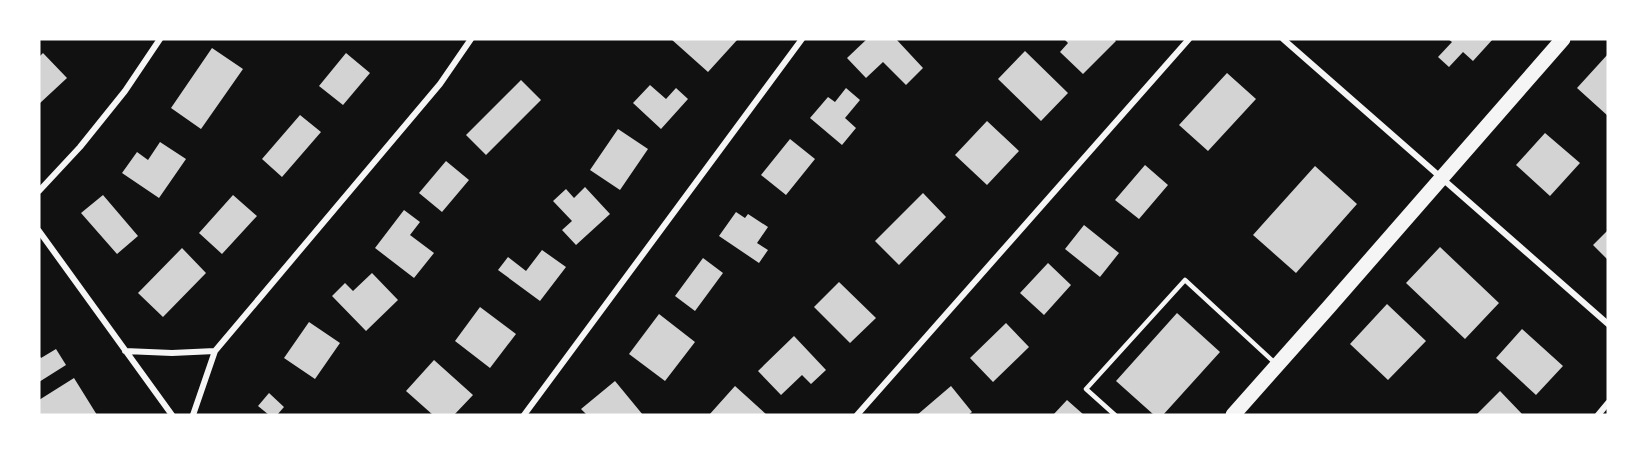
<svg xmlns="http://www.w3.org/2000/svg" width="1647" height="454" font-family="'Titillium Web',sans-serif">
<rect width="100%" height="100%" fill="#111"/>
<path fill="#d3d3d3" d="M 671,39 L 738,39 L 708,72 Z
M 867,39 L 896,39 L 923,68 L 906,85 L 883,62 L 866,78 L 847,58 Z
M 1064,39 L 1114,39 L 1116,41 L 1083,74 L 1060,52 L 1068,43 Z
M 1448,39 L 1493,39 L 1473,61 L 1463,52 L 1449,67 L 1438,57 L 1452,42 Z
M 212,48 L 243,69 L 201,129 L 171,108 Z
M 1025,51 L 1068,93 L 1041,121 L 998,79 Z
M 43,53 L 67,78 L 39,104 L 39,57 Z
M 346,53 L 370,73 L 343,105 L 319,86 Z
M 1608,54 L 1608,116 L 1577,88 Z
M 1227,73 L 1256,99 L 1208,151 L 1179,125 Z
M 521,80 L 541,100 L 486,155 L 466,135 Z
M 650,85 L 666,99 L 676,88 L 688,99 L 661,129 L 633,103 Z
M 846,88 L 860,100 L 845,118 L 856,128 L 842,145 L 810,118 L 828,97 L 835,102 Z
M 300,115 L 321,132 L 282,177 L 262,159 Z
M 987,121 L 1019,151 L 987,185 L 955,155 Z
M 618,129 L 648,149 L 620,190 L 590,170 Z
M 1545,133 L 1580,163 L 1550,196 L 1516,165 Z
M 790,139 L 815,159 L 786,195 L 761,175 Z
M 160,142 L 186,159 L 159,198 L 122,173 L 137,152 L 148,160 Z
M 446,161 L 469,180 L 442,212 L 419,193 Z
M 1145,165 L 1168,185 L 1139,219 L 1115,200 Z
M 1315,166 L 1357,204 L 1296,273 L 1253,235 Z
M 585,187 L 610,214 L 576,245 L 562,230 L 572,221 L 553,201 L 566,189 L 574,198 Z
M 923,193 L 946,217 L 899,265 L 875,241 Z
M 103,195 L 138,236 L 117,254 L 81,213 Z
M 233,195 L 257,216 L 222,254 L 199,233 Z
M 404,210 L 420,222 L 410,235 L 434,253 L 414,278 L 375,248 Z
M 736,212 L 745,218 L 748,214 L 768,227 L 757,243 L 768,250 L 759,263 L 719,236 Z
M 1084,225 L 1119,253 L 1100,277 L 1065,249 Z
M 1608,230 L 1608,260 L 1593,245 Z
M 1440,247 L 1499,303 L 1465,339 L 1406,283 Z
M 182,248 L 206,273 L 163,317 L 138,293 Z
M 542,250 L 566,267 L 540,301 L 498,270 L 508,257 L 526,271 Z
M 703,258 L 723,273 L 695,311 L 675,296 Z
M 1048,263 L 1071,285 L 1044,315 L 1020,293 Z
M 372,273 L 398,300 L 366,331 L 332,296 L 345,283 L 353,291 Z
M 839,282 L 876,318 L 850,343 L 814,307 Z
M 1387,304 L 1426,341 L 1388,380 L 1350,344 Z
M 480,307 L 516,334 L 490,368 L 455,341 Z
M 1177,313 L 1220,352 L 1163,415 L 1154,415 L 1116,381 Z
M 659,314 L 695,342 L 665,381 L 629,354 Z
M 309,322 L 340,343 L 315,379 L 284,358 Z
M 1006,323 L 1029,347 L 993,382 L 970,358 Z
M 1522,329 L 1563,366 L 1536,395 L 1496,358 Z
M 794,336 L 826,370 L 811,384 L 802,375 L 781,395 L 758,371 Z
M 56,349 L 66,365 L 39,382 L 39,355 L 41,358 Z
M 434,360 L 473,395 L 454,415 L 433,415 L 406,391 Z
M 74,378 L 97,415 L 39,415 L 39,400 Z
M 615,381 L 643,415 L 587,415 L 581,409 Z
M 735,386 L 767,415 L 709,415 Z
M 951,386 L 972,412 L 968,415 L 917,415 Z
M 1500,391 L 1523,415 L 1476,415 Z
M 269,393 L 284,407 L 277,415 L 269,415 L 258,406 Z
M 1067,400 L 1084,415 L 1053,415 Z"/>
<g fill="none" stroke-linecap="round" stroke-linejoin="round">
<path stroke="#f5f5f5" stroke-width="4.5" d="M 1115,415 L 1086,389 L 1185,280 L 1276,364"/>
<path stroke="#f5f5f5" stroke-width="6" d="M 1283,39 L 1608,324
M 39,191 L 80,147 L 125,91 L 160,39
M 39,231 L 172,415
M 125,351 L 172,353 L 215,351
M 193,415 L 215,351 L 440,84 L 471,39
M 524,415 L 802,39
M 857,415 L 1189,39
M 1598,415 L 1608,403"/>
<path stroke="#f5f5f5" stroke-width="15" d="M 1233,415 L 1328,308 L 1563,39"/>
</g>
<rect width="1647" height="454" fill="none" stroke="#ffffff" stroke-width="81"/>
</svg>
